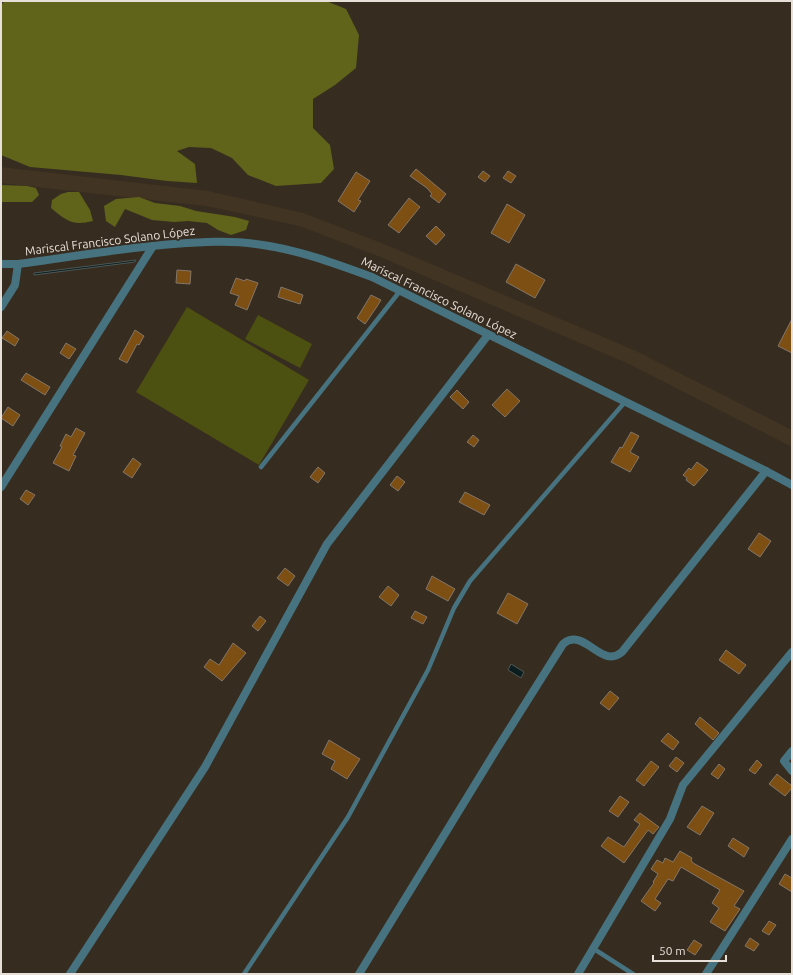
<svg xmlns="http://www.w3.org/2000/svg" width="793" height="975" font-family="Ubuntu,sans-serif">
<rect width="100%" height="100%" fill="#372c20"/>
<path fill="#423423" d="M 1,167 L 208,191 L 303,213 L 384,244 L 636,351 L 792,430 L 792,447 L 629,364 L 378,256 L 299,226 L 206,206 L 1,183 Z"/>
<path fill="#4c5010" d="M 187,307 L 309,380 L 259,465 L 136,392 Z
M 258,315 L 312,344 L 300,368 L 245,339 Z"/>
<path fill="#5f641a" d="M 5,1 L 326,1 L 346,9 L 359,35 L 356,68 L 335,85 L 313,99 L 313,128 L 330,145 L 334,169 L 321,183 L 276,186 L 248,175 L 232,158 L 211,148 L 189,147 L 177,151 L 195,164 L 197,183 L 167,181 L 121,175 L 30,167 L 1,155 L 1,5 Z
M 1,185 L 27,186 L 36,188 L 39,195 L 32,202 L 1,202 Z
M 68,192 L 79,192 L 90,210 L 93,221 C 72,226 67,221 51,208 L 52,200 L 61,194 Z
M 139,197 L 155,203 L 180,206 L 196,211 L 235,217 L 249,221 L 246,230 L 231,235 L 218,230 L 207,223 L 188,221 L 174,222 L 152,220 L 125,209 L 115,227 L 106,221 L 104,206 L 116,199 Z"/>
<path fill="#0b1d1e" stroke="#4d5856" d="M 136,260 L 135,262 L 34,275 L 34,273 Z
M 511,664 L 524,672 L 521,678 L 508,670 Z"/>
<path fill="#7d4f12" stroke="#837669" d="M 416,169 L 446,194 L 439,203 L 430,196 L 432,194 L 427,188 L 410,176 Z
M 483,171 L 490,176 L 485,182 L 478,177 Z
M 508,171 L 516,176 L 511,183 L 503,178 Z
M 356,172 L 370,181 L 358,200 L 361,201 L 354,212 L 338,201 Z
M 409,198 L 420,207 L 399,233 L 388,225 Z
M 507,204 L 525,215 L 509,243 L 491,233 Z
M 436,226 L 445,235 L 436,245 L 426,236 Z
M 516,264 L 545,280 L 535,298 L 506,282 Z
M 177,270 L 191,271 L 190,284 L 176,283 Z
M 236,278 L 245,281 L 246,279 L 258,283 L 247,310 L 235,305 L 239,296 L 230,293 Z
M 281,287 L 303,295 L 300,304 L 278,297 Z
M 371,295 L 381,300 L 376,308 L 365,324 L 357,318 Z
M 792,319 L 792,353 L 778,346 Z
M 135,330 L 144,336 L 139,345 L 137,344 L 127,363 L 119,359 Z
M 7,331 L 19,339 L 15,346 L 2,338 Z
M 66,343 L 76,349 L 69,359 L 60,353 Z
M 26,373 L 50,387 L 45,395 L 21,380 Z
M 507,389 L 520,401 L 505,417 L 492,405 Z
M 457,390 L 469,402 L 463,409 L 450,397 Z
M 8,407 L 20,415 L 13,426 L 1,418 Z
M 76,428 L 85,433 L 73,455 L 76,456 L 69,471 L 53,463 L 62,447 L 60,446 L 66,434 L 71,437 Z
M 631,432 L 639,436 L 630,452 L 639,457 L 630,472 L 611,462 L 620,447 L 622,448 Z
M 473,435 L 479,440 L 474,447 L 467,442 Z
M 133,458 L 141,464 L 132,478 L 123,472 Z
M 697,462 L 708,470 L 694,486 L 686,480 L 687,478 L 683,475 L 689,468 L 691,470 Z
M 318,467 L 325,473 L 318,483 L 310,477 Z
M 397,476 L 405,482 L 398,491 L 390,485 Z
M 26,490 L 35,495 L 28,505 L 20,499 Z
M 465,492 L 490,505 L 484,515 L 459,502 Z
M 759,533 L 771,541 L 760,557 L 748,549 Z
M 285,568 L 295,576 L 288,586 L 277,578 Z
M 432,576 L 455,589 L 448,601 L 426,589 Z
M 388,586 L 399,595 L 391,606 L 379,597 Z
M 508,593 L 528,604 L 517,624 L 497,613 Z
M 415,611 L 427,617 L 423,624 L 411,618 Z
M 260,616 L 266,621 L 258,631 L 252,626 Z
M 233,643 L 246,653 L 222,681 L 204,667 L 210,659 L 219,665 Z
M 726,650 L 746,665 L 739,674 L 719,660 Z
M 610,691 L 619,698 L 609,710 L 600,703 Z
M 700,717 L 719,733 L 713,740 L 695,724 Z
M 668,733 L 679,742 L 673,750 L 661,741 Z
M 329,740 L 360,759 L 347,779 L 331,769 L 335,761 L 322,754 Z
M 676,757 L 684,763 L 677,772 L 669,766 Z
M 757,760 L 762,765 L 755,774 L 749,770 Z
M 651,761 L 659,767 L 644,786 L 636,780 Z
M 719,764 L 725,769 L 718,779 L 711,774 Z
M 777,774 L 792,786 L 792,788 L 785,796 L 769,784 Z
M 620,796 L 629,802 L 618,817 L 609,811 Z
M 702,806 L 714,813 L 700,835 L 687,827 Z
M 640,813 L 659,827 L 653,834 L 648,830 L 624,863 L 601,846 L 608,837 L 624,847 L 640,824 L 634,820 Z
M 733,838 L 749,848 L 744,857 L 728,846 Z
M 680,851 L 692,858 L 691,860 L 693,863 L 744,891 L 734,906 L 740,909 L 725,931 L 710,922 L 719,908 L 712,903 L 720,890 L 681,867 L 673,881 L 668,879 L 655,899 L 661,903 L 655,911 L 641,901 L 654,883 L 653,882 L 658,874 L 651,869 L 657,860 L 663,863 L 665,858 L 673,862 Z
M 785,874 L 792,878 L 792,892 L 779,884 Z
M 769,921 L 776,925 L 769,935 L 762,931 Z
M 750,938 L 759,944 L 754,951 L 745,946 Z
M 694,940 L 702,945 L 695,955 L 687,950 Z"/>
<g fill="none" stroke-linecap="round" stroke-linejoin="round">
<path stroke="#46737f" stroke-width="4.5" d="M 261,467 L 400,291
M 594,949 L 633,974
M 244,974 L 348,817 L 428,670 L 454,608 L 470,581 L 625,402"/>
<path stroke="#46737f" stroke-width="8" d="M 1,307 L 15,285 L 18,264
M 1,487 L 153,246
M 792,751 L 784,761 L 792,771
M 70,974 L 205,767 L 327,544 L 488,335
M 359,974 L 498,747 L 563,644 C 584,626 601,670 622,652 L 766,471
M 578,974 L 670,819 L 683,785 L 792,652
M 706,974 L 792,839"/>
<path stroke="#46737f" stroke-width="8" d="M 1,264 L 18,264 C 70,257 122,248 174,244 C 201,242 229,240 256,244 C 296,249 334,263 372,277 L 766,471 L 792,485"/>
</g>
<g text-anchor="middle" stroke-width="3.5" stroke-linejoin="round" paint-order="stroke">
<g font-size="12" fill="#e7e0d8" stroke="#372c20">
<text transform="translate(110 241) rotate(-7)" y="4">Mariscal Francisco Solano López</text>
<text transform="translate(439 298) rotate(26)" y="4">Mariscal Francisco Solano López</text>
</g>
</g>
<rect width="793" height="975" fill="none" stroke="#e7e0d8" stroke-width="4"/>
<path d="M653 955v6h73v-6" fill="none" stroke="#e7e0d8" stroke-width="2"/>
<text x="659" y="955" font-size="12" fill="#e7e0d8" stroke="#372c20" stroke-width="3" paint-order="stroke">50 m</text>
</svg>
